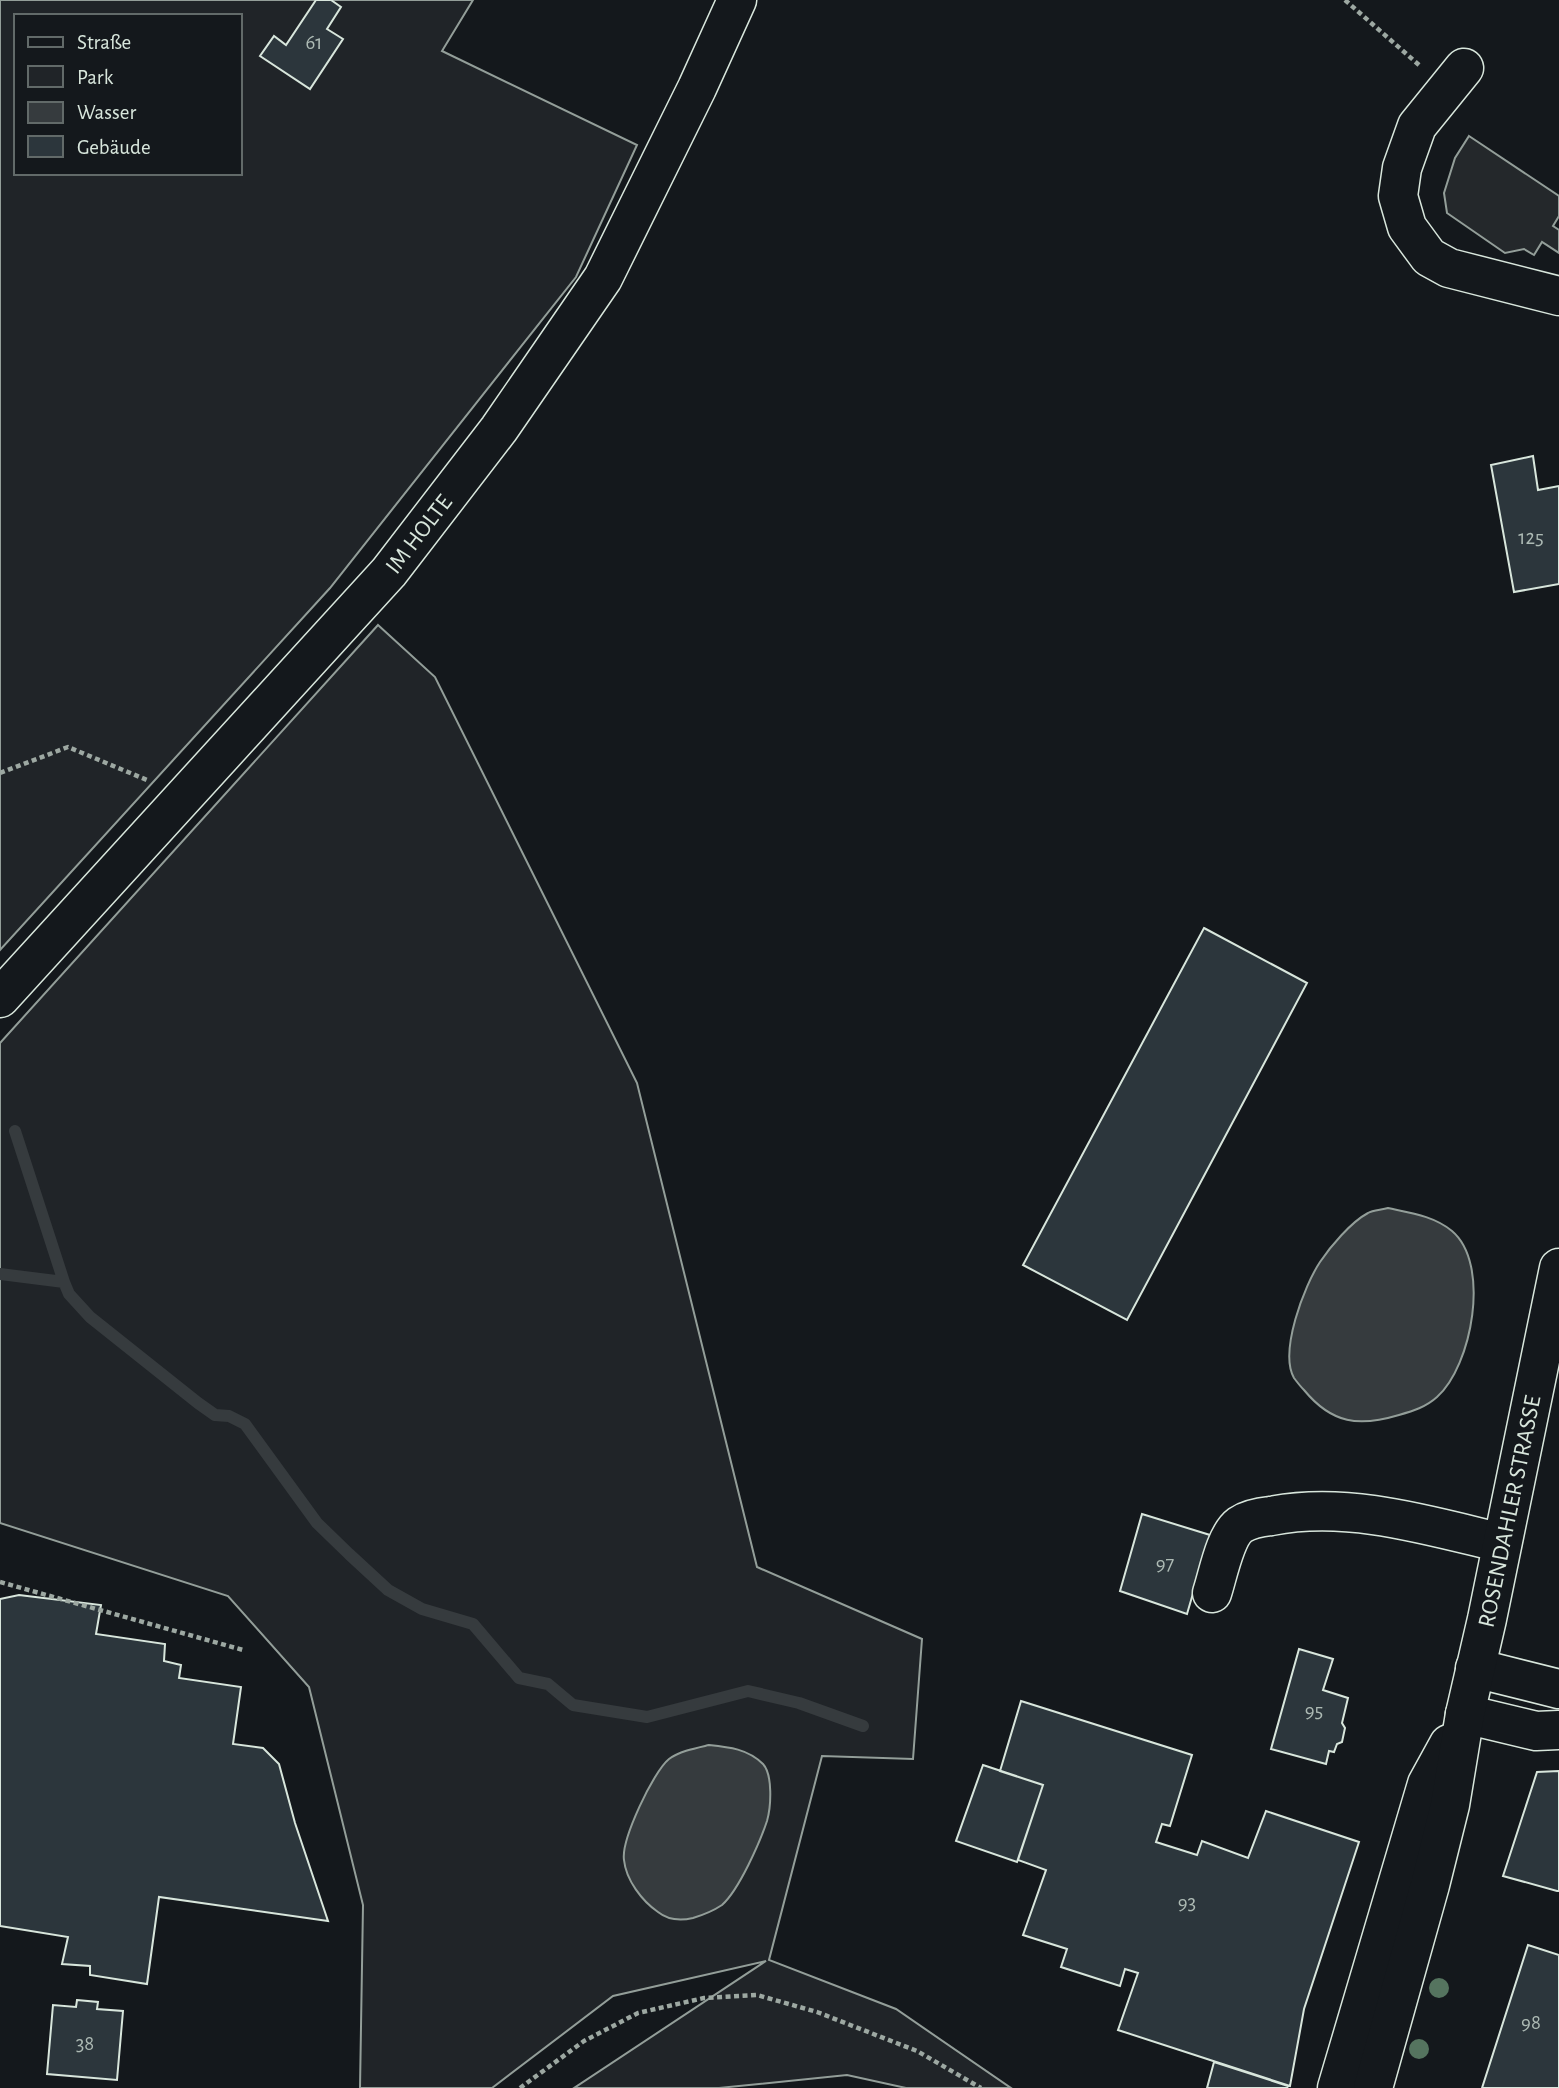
<svg xmlns="http://www.w3.org/2000/svg" width="1559" height="2088" font-family="'Alegreya Sans',sans-serif">
<rect width="100%" height="100%" fill="#14181c"/>
<path fill="#202428" stroke="#939e99" stroke-width="2" fill-rule="evenodd" d="M 0,0 L 473,0 L 442,51 L 637,145 L 576,277 L 330,588 L 0,950 ZM 16,16 L 240,16 L 240,173 L 16,173 Z
M 378,625 L 435,677 L 637,1083 L 757,1567 L 922,1639 L 913,1759 L 822,1756 L 769,1960 L 896,2009 L 1011,2088 L 906,2088 L 847,2075 L 719,2088 L 574,2088 L 766,1961 L 613,1996 L 492,2088 L 360,2088 L 363,1905 L 309,1687 L 228,1596 L 0,1523 L 0,1043 Z"/>
<path fill="#24282b" stroke="#939e99" stroke-width="2" d="M 1469,136 L 1559,196 L 1559,216 L 1553,226 L 1559,230 L 1559,253 L 1542,242 L 1534,255 L 1524,249 L 1505,253 L 1447,213 L 1444,193 L 1455,158 Z"/>
<path fill="#363b3e" stroke="#939e99" stroke-width="2" d="M 1388,1208 C 1411,1213 1434,1216 1452,1231 C 1491,1264 1472,1366 1437,1397 C 1426,1407 1413,1411 1399,1415 C 1359,1427 1332,1424 1304,1390 C 1301,1387 1297,1382 1294,1378 C 1279,1352 1304,1286 1320,1262 C 1330,1247 1351,1222 1368,1213 C 1373,1210 1382,1210 1388,1208 Z
M 709,1745 C 729,1747 748,1749 763,1764 C 773,1775 771,1807 767,1821 C 760,1842 739,1890 722,1905 C 713,1911 703,1915 693,1918 C 680,1921 668,1920 658,1912 C 642,1901 626,1880 624,1860 C 621,1840 653,1772 669,1759 C 680,1751 696,1748 709,1745 Z"/>
<g fill="none" stroke-linecap="round" stroke-linejoin="round">
<path stroke="#363b3e" stroke-width="12" d="M 15,1131 L 64,1282
M 0,1274 L 64,1282 L 69,1294 L 90,1317 L 198,1403 L 215,1415 L 229,1416 L 245,1424 L 317,1523 L 349,1554 L 388,1590 L 422,1609 L 473,1624 L 519,1678 L 548,1684 L 573,1705 L 647,1717 L 748,1691 L 799,1703 L 863,1726"/>
</g>
<path fill="#2c363c" stroke="#d8e6dc" stroke-width="2" d="M 316,0 L 331,0 L 341,7 L 327,29 L 343,39 L 310,89 L 260,56 L 274,36 L 286,45 Z
M 1533,456 L 1538,490 L 1559,486 L 1559,584 L 1514,592 L 1491,465 Z
M 1204,928 L 1307,983 L 1127,1320 L 1023,1265 Z
M 1142,1514 L 1210,1535 L 1187,1614 L 1120,1591 Z
M 19,1595 L 101,1605 L 96,1634 L 165,1644 L 164,1661 L 181,1665 L 179,1678 L 241,1687 L 233,1744 L 263,1748 L 279,1764 L 295,1823 L 328,1921 L 159,1897 L 147,1984 L 90,1975 L 90,1966 L 62,1964 L 68,1937 L 0,1926 L 0,1599 Z
M 1299,1649 L 1333,1659 L 1323,1690 L 1348,1698 L 1342,1723 L 1345,1728 L 1342,1742 L 1337,1744 L 1334,1752 L 1329,1751 L 1326,1764 L 1271,1749 Z
M 1021,1701 L 1192,1755 L 1170,1826 L 1162,1824 L 1156,1842 L 1197,1855 L 1202,1841 L 1248,1858 L 1266,1811 L 1359,1842 L 1304,2009 L 1290,2086 L 1118,2030 L 1138,1973 L 1125,1969 L 1120,1986 L 1061,1967 L 1067,1949 L 1023,1935 L 1046,1870 L 1018,1860 L 1043,1785 L 1000,1771 Z
M 983,1765 L 1043,1785 L 1017,1862 L 956,1841 Z
M 1559,1771 L 1559,1891 L 1557,1891 L 1503,1876 L 1537,1772 Z
M 1528,1945 L 1559,1955 L 1559,2088 L 1482,2088 Z
M 77,2000 L 98,2002 L 97,2009 L 123,2011 L 117,2080 L 47,2074 L 53,2005 L 76,2007 Z
M 1214,2062 L 1288,2086 L 1287,2088 L 1207,2088 Z"/>
<g fill="none" stroke-linecap="round" stroke-linejoin="round">
<defs>
<g id="minor">
<path d="M 1464,68 L 1417,126 L 1402,168 L 1398,196 L 1407,227 L 1429,257 L 1449,268 L 1559,296"/>
<path id="s1" d="M 0,998 L 389,572 L 499,429 L 603,278 L 697,88 L 737,0"/>
<path d="M 1212,1593 C 1218,1575 1225,1536 1240,1525 C 1249,1519 1261,1517 1271,1516 C 1348,1501 1427,1525 1502,1543"/>
<path d="M 1475,1668 L 1559,1689"/>
<path d="M 1465,1714 L 1536,1731 L 1559,1730"/>
</g>
<g id="major">
<path d="M 1337,2088 L 1427,1784 L 1449,1744"/>
<path id="s2" d="M 1373,2088 L 1430,1885 L 1450,1805 L 1465,1714 L 1487,1619 L 1559,1268"/>
</g>
</defs>
<use href="#minor" stroke="#d8e6dc" stroke-width="41"/>
<use href="#major" stroke="#d8e6dc" stroke-width="41"/>
<path stroke="#9da8a2" stroke-width="4.5" stroke-dasharray="5 3.5" stroke-linecap="butt" d="M 1345,0 L 1419,65
M 0,773 L 68,747 L 147,780
M 0,1582 L 243,1650
M 520,2088 L 584,2041 L 638,2013 L 704,1998 L 757,1995 L 817,2012 L 917,2051 L 981,2088"/>
<use href="#minor" stroke="#14181c" stroke-width="38"/>
<use href="#major" stroke="#14181c" stroke-width="38"/>
</g>
<g fill="#55745f">
<circle cx="1439" cy="1988" r="10"/>
<circle cx="1419" cy="2049" r="10"/>
</g>
<g text-anchor="middle" stroke-width="5" stroke-linejoin="round" paint-order="stroke">
<g font-size="21" fill="#adbab4">
<text x="314" y="49">61</text>
<text x="1531" y="544">125</text>
<text x="1165" y="1570">97</text>
<text x="1314" y="1717">95</text>
<text x="1187" y="1909">93</text>
<text x="1531" y="2029">98</text>
<text x="85" y="2050">38</text>
</g>
<g font-size="24" fill="#d8e6dc" stroke="#14181c">
<text dy="8" stroke="none"><textPath href="#s1" startOffset="625">IM HOLTE</textPath></text>
<text dy="8" stroke="none"><textPath href="#s2" startOffset="593">ROSENDAHLER STRASSE</textPath></text>
</g>
</g>
<rect x="14" y="14" width="228" height="161" fill="#14181c" stroke="#626a69" stroke-width="2"/>
<rect x="28" y="37" width="35" height="10" fill="#14181c" stroke="#626a69" stroke-width="2"/>
<text x="77" y="49" font-size="21" fill="#d8e6dc">Straße</text>
<rect x="28" y="66" width="35" height="21" fill="#202428" stroke="#626a69" stroke-width="2"/>
<text x="77" y="84" font-size="21" fill="#d8e6dc">Park</text>
<rect x="28" y="102" width="35" height="21" fill="#363b3e" stroke="#626a69" stroke-width="2"/>
<text x="77" y="119" font-size="21" fill="#d8e6dc">Wasser</text>
<rect x="28" y="136" width="35" height="21" fill="#2c363c" stroke="#626a69" stroke-width="2"/>
<text x="77" y="154" font-size="21" fill="#d8e6dc">Gebäude</text>
</svg>
